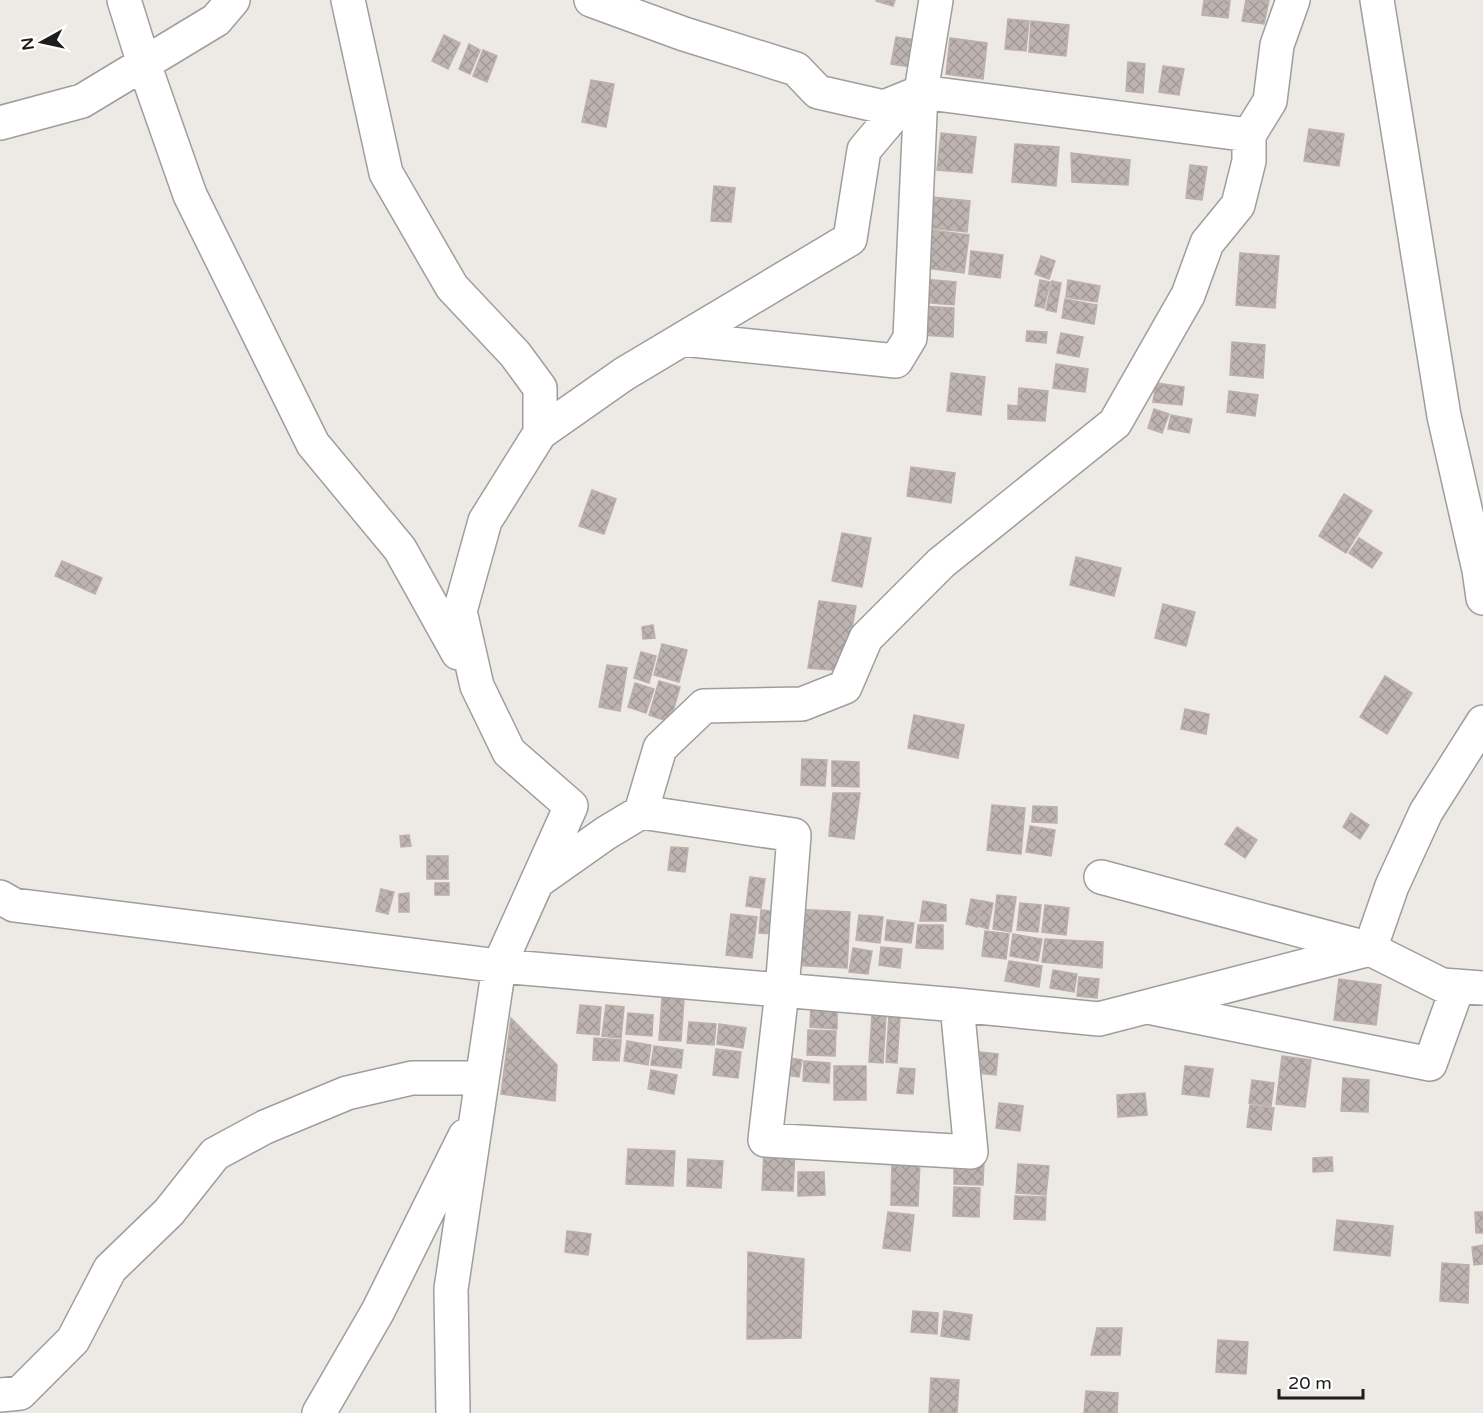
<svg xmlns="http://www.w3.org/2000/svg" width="1483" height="1413" font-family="'Varela Round',sans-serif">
<defs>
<pattern id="building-cross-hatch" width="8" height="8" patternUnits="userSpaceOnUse" patternTransform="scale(1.5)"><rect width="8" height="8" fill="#bdb4b1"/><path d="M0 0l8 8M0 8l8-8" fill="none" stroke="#a29a98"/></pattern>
</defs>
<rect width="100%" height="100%" fill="#ede9e4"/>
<path fill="url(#building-cross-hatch)" stroke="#beafa8" stroke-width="1.5" d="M 877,0 L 895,0 L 893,6 L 876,1 Z
M 1204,0 L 1230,0 L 1228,18 L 1202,15 Z
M 1246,0 L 1269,0 L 1264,24 L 1242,21 Z
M 1008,19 L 1029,21 L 1026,51 L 1005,49 Z
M 1031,21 L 1069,25 L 1066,56 L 1029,52 Z
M 444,35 L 460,43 L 448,69 L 432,61 Z
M 896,37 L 922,41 L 918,68 L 891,64 Z
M 950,38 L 987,43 L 983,79 L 946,74 Z
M 469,44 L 480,50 L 470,74 L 459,69 Z
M 483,50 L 497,56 L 487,82 L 473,76 Z
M 1128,62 L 1145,64 L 1143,93 L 1126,91 Z
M 1163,66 L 1184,69 L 1179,95 L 1159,92 Z
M 591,80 L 614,84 L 606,127 L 582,122 Z
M 1309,129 L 1344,134 L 1339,166 L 1304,161 Z
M 941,133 L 976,137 L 972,173 L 937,170 Z
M 1015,144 L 1059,147 L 1056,186 L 1012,182 Z
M 1071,153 L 1130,160 L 1128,185 L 1072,182 Z
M 1190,165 L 1207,167 L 1202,200 L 1186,198 Z
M 714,186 L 735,188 L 731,222 L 711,221 Z
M 932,197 L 970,201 L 967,232 L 929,228 Z
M 931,230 L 969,235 L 964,273 L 926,268 Z
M 971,251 L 1003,255 L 1000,278 L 969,274 Z
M 1240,253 L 1279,256 L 1275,308 L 1236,305 Z
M 1041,256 L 1055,261 L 1049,279 L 1035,274 Z
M 922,279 L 956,282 L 954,305 L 920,302 Z
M 1040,280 L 1050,282 L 1044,308 L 1035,306 Z
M 1068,280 L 1100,286 L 1097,302 L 1066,297 Z
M 1052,281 L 1061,283 L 1056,312 L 1046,310 Z
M 1065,299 L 1097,305 L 1094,324 L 1062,318 Z
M 921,306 L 954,308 L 953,337 L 920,335 Z
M 1027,331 L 1047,332 L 1046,343 L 1026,341 Z
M 1061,333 L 1083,337 L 1079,357 L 1057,353 Z
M 1232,342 L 1265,345 L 1263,378 L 1230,375 Z
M 1056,364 L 1088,369 L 1085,392 L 1053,388 Z
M 951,373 L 985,377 L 981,415 L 947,411 Z
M 1156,383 L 1184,387 L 1182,405 L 1153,402 Z
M 1019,388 L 1048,391 L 1045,421 L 1008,419 L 1008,405 L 1018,406 Z
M 1229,391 L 1258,395 L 1255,416 L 1227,412 Z
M 1154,409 L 1169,414 L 1162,433 L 1148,428 Z
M 1171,415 L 1192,419 L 1189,433 L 1168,429 Z
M 911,467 L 955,473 L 951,503 L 907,496 Z
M 592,490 L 616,499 L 604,534 L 579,526 Z
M 1344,494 L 1372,511 L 1346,553 L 1319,536 Z
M 842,533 L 871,538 L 862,587 L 832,581 Z
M 1359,538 L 1382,553 L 1372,568 L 1349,553 Z
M 1076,557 L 1121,568 L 1114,596 L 1070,585 Z
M 62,561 L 102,578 L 95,594 L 55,576 Z
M 819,601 L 856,606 L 844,671 L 808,668 Z
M 1163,604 L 1195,612 L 1186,646 L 1155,638 Z
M 653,625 L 655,638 L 643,639 L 642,627 Z
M 662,644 L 687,650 L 679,682 L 654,675 Z
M 641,652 L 656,656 L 649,683 L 634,678 Z
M 607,665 L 627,668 L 620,711 L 599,707 Z
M 1385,676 L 1412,693 L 1387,734 L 1360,717 Z
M 659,681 L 680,687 L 670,722 L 649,715 Z
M 635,683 L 654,689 L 646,713 L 628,707 Z
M 1185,709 L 1209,714 L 1206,734 L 1181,729 Z
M 914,715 L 964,725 L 958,758 L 908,748 Z
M 802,759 L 827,760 L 825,786 L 801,785 Z
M 832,761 L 859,762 L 859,787 L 832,786 Z
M 833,793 L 860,793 L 854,839 L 829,836 Z
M 992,805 L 1025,808 L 1021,854 L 987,850 Z
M 1033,806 L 1057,807 L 1057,823 L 1032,822 Z
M 1351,813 L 1369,825 L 1360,839 L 1343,827 Z
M 1030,826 L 1055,830 L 1051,856 L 1026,852 Z
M 1237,827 L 1257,840 L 1245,858 L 1225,844 Z
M 409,835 L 411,846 L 401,847 L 400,836 Z
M 671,847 L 688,848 L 685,872 L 668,870 Z
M 427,856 L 448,856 L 448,879 L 427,879 Z
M 750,877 L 765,879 L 761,908 L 746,906 Z
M 435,883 L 449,883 L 449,895 L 435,895 Z
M 381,889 L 394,892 L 388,914 L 376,911 Z
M 409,893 L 409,912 L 399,912 L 399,894 Z
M 997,895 L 1016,897 L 1011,932 L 993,929 Z
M 971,899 L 982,901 L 977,927 L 966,924 Z
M 923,901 L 946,905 L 946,921 L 920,921 Z
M 983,901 L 993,903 L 988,929 L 978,926 Z
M 1020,903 L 1041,905 L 1038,932 L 1017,930 Z
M 1045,905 L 1069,908 L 1066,935 L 1042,932 Z
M 793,909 L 850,912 L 847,968 L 790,965 Z
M 761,910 L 778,912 L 776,934 L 759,933 Z
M 731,914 L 757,917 L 752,958 L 726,955 Z
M 859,915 L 883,917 L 880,943 L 856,940 Z
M 887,920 L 914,923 L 911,943 L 885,940 Z
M 918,925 L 943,925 L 943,949 L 916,948 Z
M 985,931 L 1009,934 L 1006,959 L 982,956 Z
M 1013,934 L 1042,939 L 1038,961 L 1010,956 Z
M 1045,939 L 1103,942 L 1102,968 L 1042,962 Z
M 881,947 L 902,949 L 900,968 L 879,965 Z
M 853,948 L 872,951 L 868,974 L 849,972 Z
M 1009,961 L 1042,966 L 1039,987 L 1005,981 Z
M 1053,970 L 1077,974 L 1074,992 L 1050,988 Z
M 1079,977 L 1099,979 L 1097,998 L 1077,996 Z
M 1339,979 L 1381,985 L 1376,1025 L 1334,1020 Z
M 662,998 L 684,999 L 681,1041 L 659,1040 Z
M 580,1005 L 601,1007 L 599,1035 L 577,1033 Z
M 606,1005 L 624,1007 L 621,1038 L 602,1036 Z
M 811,1005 L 837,1006 L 837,1029 L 810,1027 Z
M 628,1013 L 653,1015 L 652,1036 L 626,1034 Z
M 872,1014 L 886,1015 L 883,1063 L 869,1062 Z
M 889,1016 L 900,1017 L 897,1063 L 886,1062 Z
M 511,1018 L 557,1065 L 555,1101 L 501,1094 Z
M 689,1022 L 716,1024 L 714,1045 L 687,1043 Z
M 719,1024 L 746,1028 L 743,1048 L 717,1044 Z
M 808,1030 L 836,1031 L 835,1056 L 807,1055 Z
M 594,1038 L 621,1040 L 619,1061 L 593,1060 Z
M 627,1041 L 651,1045 L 648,1065 L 624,1061 Z
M 654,1046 L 683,1050 L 681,1068 L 651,1065 Z
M 716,1049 L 741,1052 L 738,1078 L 713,1075 Z
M 969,1051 L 998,1054 L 996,1075 L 967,1072 Z
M 1282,1056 L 1311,1060 L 1305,1107 L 1276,1104 Z
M 782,1057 L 802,1060 L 799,1077 L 780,1074 Z
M 804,1061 L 830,1063 L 829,1083 L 803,1081 Z
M 834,1066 L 866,1066 L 866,1100 L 834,1100 Z
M 1185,1066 L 1213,1069 L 1209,1097 L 1182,1094 Z
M 900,1068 L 915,1069 L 913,1094 L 897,1093 Z
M 651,1070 L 677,1075 L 674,1094 L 648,1089 Z
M 1343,1078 L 1369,1080 L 1368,1112 L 1341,1111 Z
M 1252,1080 L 1274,1083 L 1271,1106 L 1249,1103 Z
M 1145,1093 L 1147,1115 L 1118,1117 L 1117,1095 Z
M 999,1103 L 1023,1106 L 1020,1131 L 996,1128 Z
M 1250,1105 L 1274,1108 L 1271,1130 L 1247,1127 Z
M 628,1149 L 675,1151 L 673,1186 L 626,1184 Z
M 764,1150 L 795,1151 L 793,1191 L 762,1190 Z
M 954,1157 L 984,1159 L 983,1185 L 954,1184 Z
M 1332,1157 L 1333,1171 L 1313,1172 L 1313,1158 Z
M 688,1159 L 723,1161 L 721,1188 L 687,1186 Z
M 892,1160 L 920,1161 L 918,1206 L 891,1205 Z
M 1018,1164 L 1049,1166 L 1046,1195 L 1016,1193 Z
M 798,1172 L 824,1172 L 825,1195 L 798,1196 Z
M 954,1187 L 980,1188 L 979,1217 L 953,1216 Z
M 1015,1196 L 1046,1197 L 1045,1220 L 1014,1219 Z
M 888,1212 L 914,1215 L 910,1251 L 883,1248 Z
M 1475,1212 L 1483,1212 L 1483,1233 L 1476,1233 Z
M 1337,1220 L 1393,1226 L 1390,1256 L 1334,1250 Z
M 567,1231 L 591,1234 L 588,1255 L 565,1252 Z
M 1483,1245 L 1483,1264 L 1474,1265 L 1472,1247 Z
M 748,1252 L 804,1259 L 801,1338 L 747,1339 Z
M 1442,1263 L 1469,1265 L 1468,1303 L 1440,1301 Z
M 913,1311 L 938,1313 L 937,1334 L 911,1332 Z
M 944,1311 L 972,1315 L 969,1340 L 941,1336 Z
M 1097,1328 L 1122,1328 L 1120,1355 L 1091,1355 Z
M 1218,1340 L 1248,1342 L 1246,1374 L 1216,1372 Z
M 931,1378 L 959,1380 L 957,1413 L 929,1413 Z
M 1086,1391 L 1118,1393 L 1117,1413 L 1084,1413 Z"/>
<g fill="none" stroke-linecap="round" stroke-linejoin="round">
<defs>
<path id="street" d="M 124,0 L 144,64 L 190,195 L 313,444 L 400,549 L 458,653
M 348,0 L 386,173 L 452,287 L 515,354 L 540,388 L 540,433 L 485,521 L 460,611 L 477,686 L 509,752 L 571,806 L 499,966 L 451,1289 L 453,1413
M 591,0 L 684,34 L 796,69 L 818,92 L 884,107 L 916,94
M 936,0 L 921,92 L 1249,135 L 1270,101 L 1277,45 L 1293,0
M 1377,0 L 1444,416 L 1479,570 L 1483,598
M 0,123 L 82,101 L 216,20 L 233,0
M 683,339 L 896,361 L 910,338 L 921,92
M 540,433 L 624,374 L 850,239 L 864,150 L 902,105 L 921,92
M 641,812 L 794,835 L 782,991 L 765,1140 L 971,1152 L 957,1005
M 1101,877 L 1370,949 L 1392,886 L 1426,812 L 1483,722
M 538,881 L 606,833 L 641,812 L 660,748 L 704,706 L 802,704 L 845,687 L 866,638 L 941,563 L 1115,423 L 1188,295 L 1207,243 L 1238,205 L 1249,161 L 1249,135
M 0,897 L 14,905 L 499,966 L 957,1005 L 1099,1019 L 1370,949 L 1442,985 L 1483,988
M 1153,1008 L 1430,1064 L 1458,986
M 0,1395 L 20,1393 L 73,1340 L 110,1269 L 169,1212 L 215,1154 L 265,1127 L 347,1093 L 412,1078 L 482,1078
M 319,1413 L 378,1311 L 465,1136"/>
</defs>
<use href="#street" stroke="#9e9e9e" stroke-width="36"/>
<use href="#street" stroke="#fff" stroke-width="33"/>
</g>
<g transform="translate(42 42) rotate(262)" stroke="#ffffff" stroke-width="4.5" paint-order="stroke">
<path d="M0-4.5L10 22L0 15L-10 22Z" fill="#1d1d1d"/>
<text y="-9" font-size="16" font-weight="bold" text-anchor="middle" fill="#1d1d1d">N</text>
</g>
<path d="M1279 1389v9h84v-9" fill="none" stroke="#1d1d1d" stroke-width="3"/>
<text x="1288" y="1389" font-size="18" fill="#1d1d1d" stroke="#ffffff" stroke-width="4.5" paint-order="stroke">20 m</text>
</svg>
